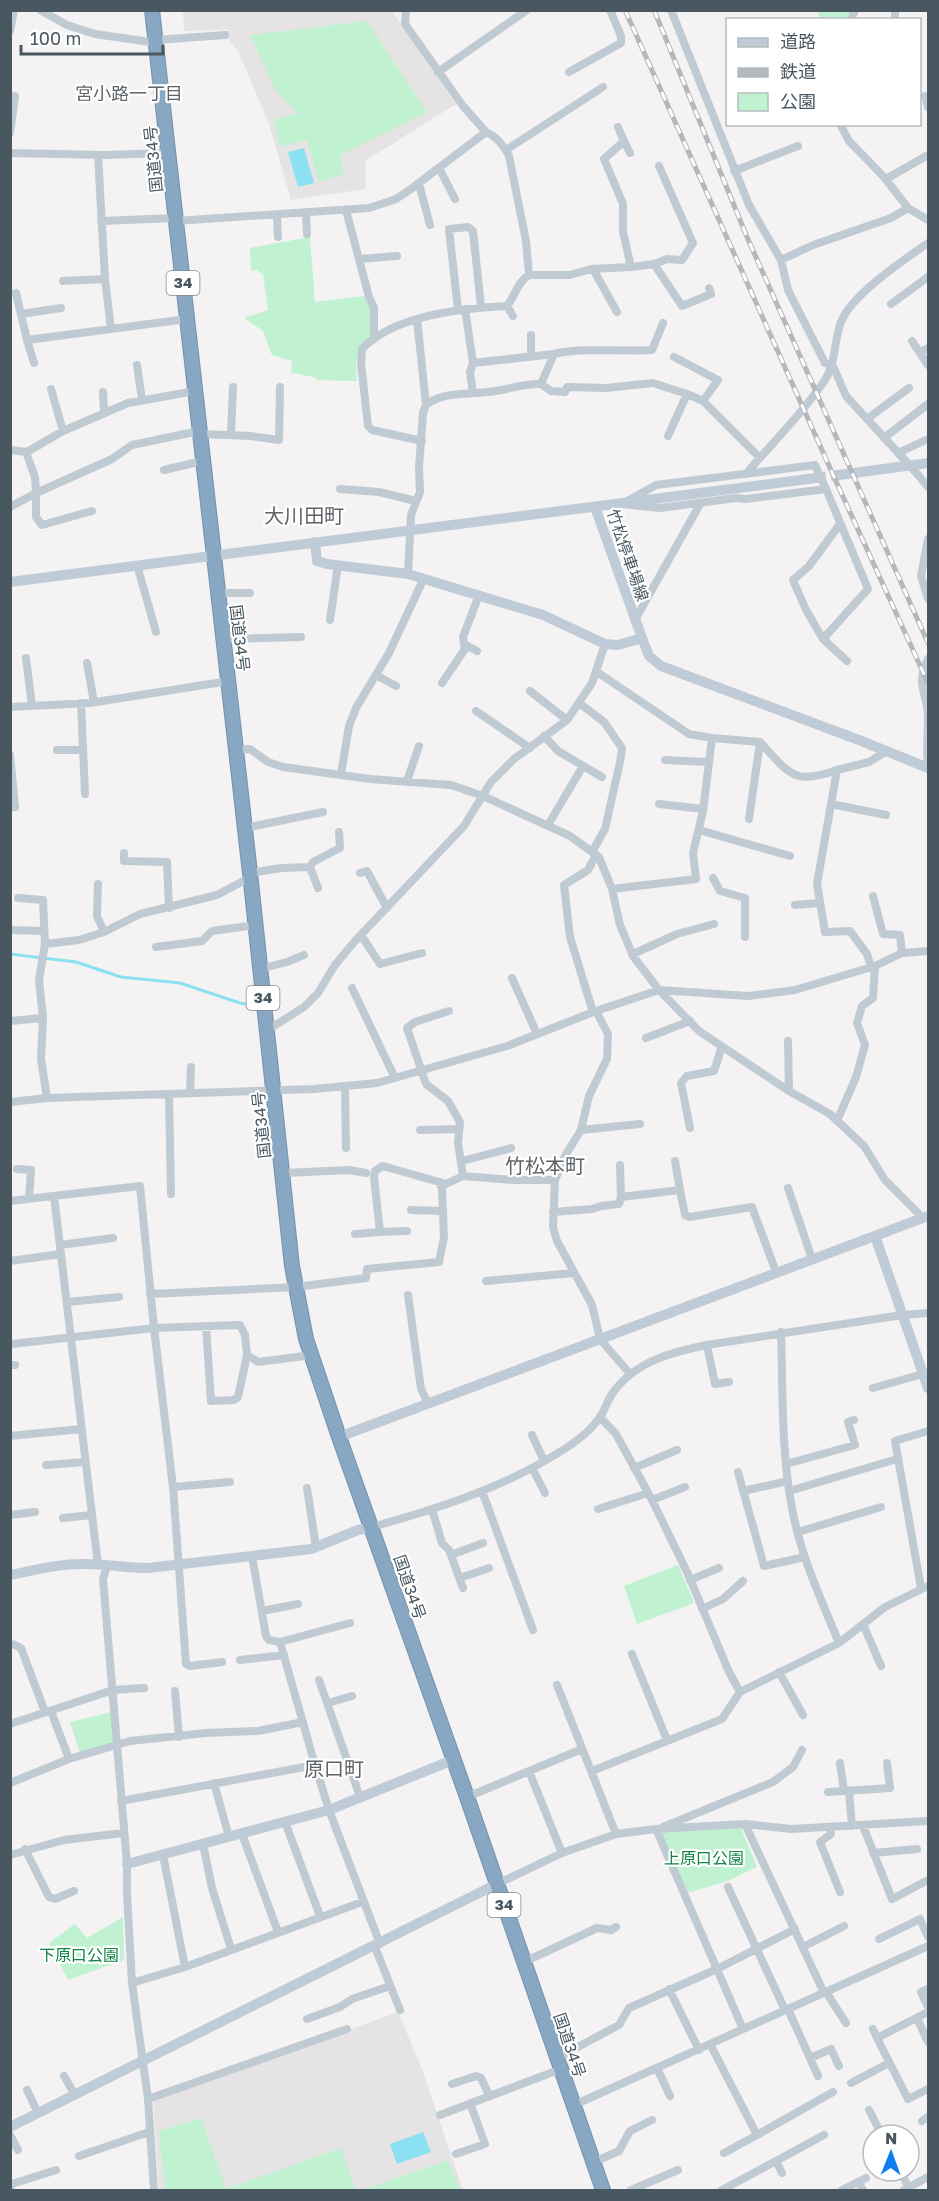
<svg xmlns="http://www.w3.org/2000/svg" width="939" height="2201" font-family="'Golos Text','Noto Sans JP',sans-serif">
<rect width="100%" height="100%" fill="#f4f2f2"/>
<path fill="#e5e3e4" d="M 183,10 L 392,11 L 456,104 L 365,161 L 366,189 L 291,200 L 268,121 L 238,51 L 228,39 L 227,30 L 184,31 Z
M 398,2012 L 422,2069 L 463,2190 L 159,2190 L 153,2101 Z"/>
<path fill="#c0f2d1" d="M 818,11 L 854,11 L 851,17 L 845,20 L 819,19 Z
M 367,21 L 427,112 L 340,155 L 344,174 L 319,182 L 307,140 L 280,147 L 274,120 L 298,113 L 276,91 L 250,35 Z
M 310,237 L 315,302 L 364,296 L 372,310 L 370,339 L 359,352 L 356,360 L 357,381 L 316,380 L 315,377 L 291,373 L 292,361 L 272,355 L 263,331 L 244,318 L 268,310 L 263,275 L 257,270 L 251,271 L 250,248 Z
M 678,1565 L 694,1603 L 637,1624 L 624,1586 Z
M 112,1712 L 113,1743 L 80,1754 L 70,1722 Z
M 741,1828 L 757,1867 L 727,1881 L 688,1893 L 661,1832 Z
M 123,1917 L 124,1960 L 68,1980 L 49,1943 L 75,1924 L 87,1938 Z
M 201,2118 L 226,2189 L 341,2148 L 356,2190 L 165,2190 L 159,2131 Z
M 448,2160 L 460,2190 L 362,2190 Z"/>
<path fill="#8be0f1" d="M 304,148 L 314,183 L 298,187 L 288,152 Z
M 423,2132 L 431,2152 L 397,2164 L 390,2144 Z"/>
<g fill="none" stroke-linecap="round" stroke-linejoin="round">
<path stroke="#8be0f1" stroke-width="3" d="M 10,954 L 76,962 L 121,977 L 180,983 L 240,1003 L 250,1005"/>
<path stroke="#c9cbce" stroke-width="10" stroke-dasharray="10 5" stroke-linecap="butt" d="M 816,478 L 839,475"/>
<defs>
<path id="highway" d="M 152,10 L 250,873 L 292,1266 L 306,1339 L 339,1437 L 467,1797 L 603,2190"/>
</defs>
<use href="#highway" stroke="#7392ae" stroke-width="16"/>
<path stroke="#c0cad2" stroke-width="8" d="M 40,10 L 67,25 L 95,34 L 157,43
M 406,10 L 405,24 L 463,106 L 486,132 C 496,136 505,147 509,156 L 526,241 L 529,275 L 570,275 L 591,269 L 631,267 L 654,264 L 667,259 L 682,260 L 693,243 L 659,166
M 671,10 L 749,205 L 781,260 L 788,290 L 825,363 L 833,366 L 846,396 L 901,456
M 851,20 L 855,10
M 895,20 L 895,10
M 10,31 L 14,10
M 156,40 L 225,35
M 438,72 L 527,10
M 569,72 L 621,43 L 621,36 L 610,10
M 925,96 L 928,107
M 840,124 L 849,141 L 884,177 L 908,208 L 928,220
M 618,127 L 624,141 L 604,159 L 623,204 L 623,232 L 631,267
M 10,133 L 15,96
M 624,141 L 630,153
M 506,150 L 603,87
M 10,153 L 104,155 L 168,153
M 439,168 L 455,199
M 734,171 L 798,146
M 886,179 L 928,155
M 419,184 L 430,225
M 346,210 L 369,297 L 374,308 L 374,339
M 306,213 L 307,234
M 277,215 L 278,237
M 101,221 L 176,218
M 176,221 L 369,208 L 396,199 L 411,189 L 486,132
M 359,259 L 397,256
M 781,260 L 813,245 L 891,218 L 908,208
M 654,264 L 682,306 L 711,294 L 709,288
M 593,269 L 617,312
M 105,279 L 111,329
M 63,281 L 105,279 L 98,155
M 16,293 L 27,340
M 891,304 L 928,277
M 507,306 L 513,316
M 465,309 L 473,363 L 554,354
M 458,310 L 449,229 L 468,227 L 473,231 L 481,307
M 21,314 L 61,308
M 417,319 L 426,405
M 531,335 L 531,356
M 912,341 L 928,365
M 920,353 L 928,348
M 674,357 L 718,380 L 703,401
M 34,363 L 27,340 L 187,319
M 137,365 L 142,400
M 541,384 L 551,391 L 565,392 L 567,387 L 606,388 L 653,383 L 687,394 L 703,401 L 760,458
M 51,389 L 63,431
M 103,392 L 104,412
M 473,393 L 470,372 L 473,363
M 867,419 L 909,388
M 200,434 L 251,436 L 279,440 L 280,387
M 231,434 L 233,387
M 668,436 L 687,394
M 884,438 L 928,404
M 422,441 L 372,430 L 368,426 L 361,363 L 362,349 C 394,315 463,308 507,306 C 516,295 517,282 529,275
M 10,450 L 27,452 L 63,431 L 128,403 L 195,391
M 898,453 L 928,439
M 815,465 L 826,489 L 746,499 L 736,498 L 660,508 L 622,504 L 656,485 Z
M 164,470 L 202,461
M 746,474 C 772,443 800,416 823,383 C 837,363 833,343 841,322 C 851,295 905,259 928,243
M 919,476 L 928,487
M 340,489 L 379,492 L 416,501
M 826,489 L 868,589 L 823,639 L 806,610 L 793,580 L 809,566 L 840,524
M 10,507 L 36,493 L 35,477 L 26,452
M 92,511 L 42,525 L 36,517 L 36,493 L 112,459 L 132,445 L 199,431
M 928,539 L 921,576 L 928,599
M 137,565 L 156,632
M 408,574 L 411,515 L 420,492 L 419,468 L 423,413 C 425,408 425,404 430,402 C 448,391 474,395 495,391 C 511,389 524,383 541,384 L 554,354 C 585,347 619,352 652,350 L 663,323
M 218,593 L 250,593
M 330,620 L 338,565
M 635,620 L 700,504
M 223,639 L 301,637
M 823,639 L 847,661
M 464,644 L 477,651
M 26,658 L 32,706
M 928,659 C 915,685 927,691 928,715 C 928,732 926,751 928,767
M 87,663 L 94,702
M 597,672 L 689,734 L 712,738
M 376,675 L 396,686
M 442,683 L 465,649 L 463,637 L 479,595
M 530,691 L 567,720
M 81,703 L 85,794
M 579,703 L 604,722 L 622,748 L 620,762 L 605,829 L 592,852
M 10,707 L 90,703 L 229,681
M 476,711 L 530,748
M 544,736 L 558,751 L 602,777
M 57,750 L 83,750
M 236,750 L 250,749 L 268,762 L 283,767 L 370,779 L 451,785 L 483,796 L 570,836 L 599,857 L 612,889 L 620,925 L 633,956 L 659,990 L 699,1031 L 789,1091 L 830,1114 L 864,1146 L 885,1180 L 923,1218
M 10,755 L 15,807 L 10,808
M 665,760 L 708,762
M 341,774 L 349,726 L 356,708 L 389,653 L 424,578
M 407,781 L 419,746
M 659,804 L 703,809
M 831,804 L 886,815
M 749,819 L 760,742
M 548,825 L 583,766
M 245,828 L 323,812
M 699,830 L 790,856
M 124,853 L 124,861 L 167,862 L 169,908
M 310,867 L 313,862 L 340,848 L 339,832
M 250,873 L 281,868 L 310,867 L 318,888
M 360,873 L 367,871 L 387,908
M 713,878 L 720,891 L 745,898 L 745,937
M 98,884 L 97,916 L 104,932
M 612,889 L 696,879 L 693,853 L 703,811 L 712,738 L 760,742 C 789,773 793,786 837,770
M 873,896 L 883,934 L 900,935 L 902,953
M 18,898 L 43,900 L 45,944 L 39,980 L 43,1018 L 41,1059 L 47,1098
M 795,905 L 820,903
M 10,930 L 44,931
M 361,935 L 380,964 L 422,953
M 45,944 L 79,940 L 104,932 L 140,914 L 217,895 L 251,877
M 156,947 L 202,941 L 212,931 L 256,925
M 633,954 L 677,934 L 714,924
M 871,967 L 867,954 L 850,931 L 825,932 L 817,884 L 837,770 L 869,762 L 887,751
M 260,969 L 287,962 L 304,955
M 512,978 L 537,1034
M 352,988 L 395,1078
M 449,1011 L 415,1022 L 407,1028 L 426,1084 L 448,1101 L 460,1122 L 458,1143 L 463,1176
M 596,1011 L 608,1034 L 607,1059 L 589,1096 L 581,1130 L 565,1156 L 555,1180 L 553,1227 L 557,1241 L 592,1305 L 600,1339 L 630,1374
M 593,1012 L 570,937 L 564,885 L 588,870 L 596,855
M 10,1021 L 43,1018
M 268,1030 L 304,1007 L 318,993 L 335,965 L 355,941 L 464,826 L 491,782 L 514,759 L 567,720 L 592,683 L 605,644
M 646,1038 L 690,1021
M 788,1041 L 789,1091
M 345,1087 L 346,1148
M 190,1093 L 191,1067
M 169,1094 L 171,1194
M 10,1102 L 47,1098 L 314,1089 L 377,1083 L 507,1046 L 596,1011 L 659,990 L 748,996 L 795,990 L 875,966 L 902,953 L 928,951
M 837,1121 L 856,1077 L 865,1045 L 857,1023 L 862,1006 L 873,998 L 875,966
M 690,1128 L 681,1083 L 687,1076 L 714,1071 L 722,1046
M 420,1130 L 459,1129
M 581,1130 L 640,1124
M 462,1161 L 511,1148
M 620,1165 L 621,1197
M 17,1169 L 31,1170 L 29,1198
M 284,1173 L 349,1170 L 366,1173
M 788,1188 L 812,1259
M 680,1190 L 685,1215 L 689,1217 L 752,1207 L 776,1272
M 54,1196 L 98,1565
M 10,1201 L 140,1186 L 154,1328 L 173,1487 L 186,1664 L 190,1666 L 222,1662
M 411,1210 L 443,1211
M 553,1212 L 592,1209 L 601,1206 L 619,1204 L 621,1197 L 680,1190 L 675,1161
M 380,1232 L 407,1231
M 355,1234 L 380,1232 L 374,1177 L 375,1171 L 383,1166 L 446,1184 L 463,1176 L 513,1180 L 555,1180
M 60,1245 L 113,1238
M 10,1261 L 61,1254
M 486,1281 L 574,1273
M 150,1294 L 296,1287 L 366,1278 L 367,1269 L 439,1262 L 444,1237 L 442,1189 L 439,1182
M 408,1295 L 421,1389 L 428,1403
M 67,1302 L 119,1297
M 206,1326 L 211,1401 L 234,1400 L 238,1397 L 247,1355
M 781,1332 C 783,1390 781,1451 792,1508 C 800,1554 821,1599 839,1643
M 12,1344 L 154,1328 L 240,1325 L 245,1335 L 247,1355 L 258,1362 L 312,1355
M 707,1345 L 715,1384 L 729,1382
M 10,1365 L 15,1365
M 873,1388 L 923,1374
M 600,1417 L 616,1434 L 652,1500 L 688,1574 L 729,1672 L 740,1692
M 532,1435 L 544,1461
M 10,1436 L 81,1429
M 786,1464 L 855,1445 L 848,1422 L 854,1420
M 46,1465 L 85,1462
M 532,1468 L 545,1493
M 634,1468 L 677,1450
M 738,1472 L 764,1566 L 805,1557
M 173,1487 L 230,1482
M 307,1488 L 316,1547
M 482,1491 L 533,1630
M 743,1491 L 788,1481
M 789,1491 L 897,1459
M 652,1500 L 685,1487
M 432,1509 L 442,1543 L 449,1550 L 463,1588
M 598,1509 L 648,1493
M 10,1515 L 35,1512
M 63,1518 L 92,1515
M 372,1527 C 440,1508 506,1487 566,1448 C 580,1439 593,1429 602,1414 C 605,1408 608,1400 612,1394 C 634,1362 671,1352 707,1345 L 902,1315 L 928,1313
M 798,1532 L 881,1507
M 451,1555 L 483,1543
M 252,1556 L 266,1636 L 269,1640 L 280,1642 L 350,1623
M 107,1566 L 103,1579 L 127,1864 L 127,1893 L 132,1983 L 148,2099 L 154,2190
M 460,1578 L 489,1568
M 690,1580 L 719,1568
M 921,1588 L 895,1441 L 928,1431
M 702,1609 L 723,1599 L 743,1581
M 262,1611 L 298,1604
M 863,1624 L 881,1666
M 280,1642 L 315,1765
M 10,1645 L 13,1644 L 21,1648 L 45,1712
M 632,1654 L 667,1740
M 240,1660 L 284,1655
M 779,1672 L 803,1715
M 319,1680 L 360,1797
M 557,1685 L 616,1834
M 175,1691 L 179,1737
M 328,1703 L 352,1696
M 51,1711 L 69,1759
M 10,1724 L 113,1690 L 144,1688
M 840,1763 L 844,1791
M 529,1771 L 562,1853
M 592,1771 L 722,1719 L 740,1692 L 839,1643 L 885,1607 L 928,1586
M 10,1783 L 69,1759 L 130,1741 L 206,1733 L 258,1731 L 303,1722
M 214,1783 L 229,1837
M 849,1791 L 852,1826
M 828,1792 L 890,1788 L 887,1763
M 467,1797 L 582,1749
M 121,1801 L 315,1765 L 329,1810 L 380,1944
M 285,1822 L 320,1916
M 745,1824 L 824,1993
M 863,1826 L 892,1899 L 928,1880
M 663,1827 L 773,1782 L 793,1767 L 802,1750
M 830,1827 L 831,1834 L 820,1842 L 840,1892
M 656,1829 L 743,2029
M 242,1834 L 278,1932
M 203,1844 L 212,1888 L 231,1949
M 25,1849 L 49,1897 L 55,1899 L 74,1891
M 873,1853 L 917,1849
M 10,1855 L 64,1840 L 123,1833
M 163,1855 L 185,1967
M 497,1884 L 562,1853 L 616,1834 L 656,1829 L 745,1824 L 791,1829 L 928,1821
M 728,1887 L 785,2010
M 879,1939 L 920,1919 L 928,1937
M 375,1947 L 400,2010
M 803,1947 L 844,1926
M 524,1962 L 597,1928 L 611,1930 L 616,1927
M 132,1983 L 185,1967 L 362,1902
M 669,1989 L 699,2050
M 928,1989 L 921,1992 L 928,2007
M 826,1992 L 846,2023
M 788,2009 L 818,2076
M 928,2012 L 877,2038 L 908,2099 L 928,2089
M 917,2018 L 928,2042
M 307,2019 L 340,2007 L 352,1999 L 390,1986
M 873,2029 L 877,2038
M 710,2044 L 757,2135 L 724,2153
M 557,2058 L 619,2025 L 629,2008 L 717,1969 L 795,1929
M 810,2058 L 831,2049 L 839,2066
M 657,2068 L 670,2096
M 64,2076 L 75,2095
M 851,2083 L 889,2063
M 452,2084 L 476,2076 L 481,2078 L 489,2095
M 27,2090 L 38,2113
M 148,2099 L 347,2029
M 574,2105 L 928,1946
M 869,2110 L 882,2135
M 440,2115 L 561,2069
M 922,2121 L 928,2117
M 10,2135 L 18,2150
M 757,2135 L 833,2092
M 456,2154 L 485,2144 L 470,2103
M 79,2156 L 149,2132
M 776,2161 L 824,2135
M 594,2162 L 619,2151 L 630,2131 L 652,2120
M 900,2171 L 909,2188
M 858,2182 L 866,2178
M 10,2189 L 12,2184 L 56,2170
M 631,2190 L 678,2170
M 722,2190 L 776,2161 L 782,2173
M 842,2190 L 858,2182 L 863,2190
M 904,2190 L 928,2177"/>
<path stroke="#bfcbd6" stroke-width="10" d="M 839,475 L 928,463
M 595,507 L 642,638 L 649,656 L 661,666 L 859,740 L 928,768
M 315,542 L 317,561 L 327,564 L 408,574 L 543,615 L 605,644 L 618,645 L 642,638
M 10,582 L 816,478
M 875,1236 L 928,1388
M 339,1437 L 928,1216
M 10,1575 C 35,1570 61,1563 86,1564 C 107,1564 127,1568 148,1568 L 311,1549 L 358,1530 L 372,1527
M 127,1864 L 329,1810 L 453,1760
M 10,2127 L 497,1884"/>
<use href="#highway" stroke="#88a7c2" stroke-width="14"/>
<defs>
<path id="rail" d="M 625,10 L 839,488 L 928,683
M 654,10 L 747,237 L 928,643"/>
</defs>
<use href="#rail" stroke="#b4b8bd" stroke-width="5"/>
<use href="#rail" stroke="#fff" stroke-width="3" stroke-dasharray="9" stroke-linecap="butt"/>
<path stroke="#c0cad2" stroke-width="8" d="M 901,456 L 919,476"/>
</g>
<g text-anchor="middle" stroke-width="4.5" stroke-linejoin="round" paint-order="stroke">
<g fill="#fff" stroke="#808990" stroke-width="1.5">
<rect x="166.5" y="271" width="33" height="24" rx="4.5"/>
<rect x="246.5" y="986" width="33" height="24" rx="4.5"/>
<rect x="487.5" y="1893" width="33" height="24" rx="4.5"/>
</g>
<g font-size="15" font-weight="bold" fill="#495761">
<text x="183" y="288">34</text>
<text x="263" y="1003">34</text>
<text x="504" y="1910">34</text>
</g>
<g font-size="16" fill="#495761" stroke="#fff">
<text transform="translate(153 159) rotate(-96)" y="6">国道34号</text>
<text transform="translate(628 555) rotate(71)" y="6">竹松停車場線</text>
<text transform="translate(240 638) rotate(83)" y="6">国道34号</text>
<text transform="translate(261 1125) rotate(-96)" y="6">国道34号</text>
<text transform="translate(410 1587) rotate(71)" y="6">国道34号</text>
<text transform="translate(570 2045) rotate(71)" y="6">国道34号</text>
</g>
<g font-size="16" fill="#138346" stroke="#fff">
<text x="704" y="1864">上原口公園</text>
<text x="79" y="1961">下原口公園</text>
</g>
<g font-size="18" fill="#5e6368" stroke="#fff">
<text x="129" y="100">宮小路一丁目</text>
</g>
<g font-size="20" fill="#5e6368" stroke="#fff">
<text x="304" y="523">大川田町</text>
<text x="545" y="1173">竹松本町</text>
<text x="334" y="1776">原口町</text>
</g>
</g>
<rect width="939" height="2201" fill="none" stroke="#495761" stroke-width="24"/>
<rect x="726" y="18" width="195" height="108" fill="#ffffff" stroke="#b6bcc0" stroke-width="1.5"/>
<rect x="738" y="38" width="30" height="9" fill="#bfcbd6" stroke="#b6bcc0" stroke-width="1.5"/>
<text x="780" y="48" font-size="18" fill="#495761">道路</text>
<rect x="738" y="68" width="30" height="9" fill="#b4b8bd" stroke="#b6bcc0" stroke-width="1.5"/>
<text x="780" y="78" font-size="18" fill="#495761">鉄道</text>
<rect x="738" y="93" width="30" height="18" fill="#c0f2d1" stroke="#b6bcc0" stroke-width="1.5"/>
<text x="780" y="108" font-size="18" fill="#495761">公園</text>
<g transform="translate(891 2153) rotate(1)"><circle r="28" fill="#ffffff" stroke="#b6bcc0" stroke-width="1.5"/>
<path d="M0-4.5L10 22L0 15L-10 22Z" fill="#117cef"/>
<text y="-9" font-size="16" font-weight="bold" text-anchor="middle" fill="#495761">N</text>
</g>
<path d="M21 45v9h142v-9" fill="none" stroke="#495761" stroke-width="3"/>
<text x="30" y="45" font-size="18" fill="#495761" stroke="#ffffff" stroke-width="4.5" paint-order="stroke">100 m</text>
</svg>
